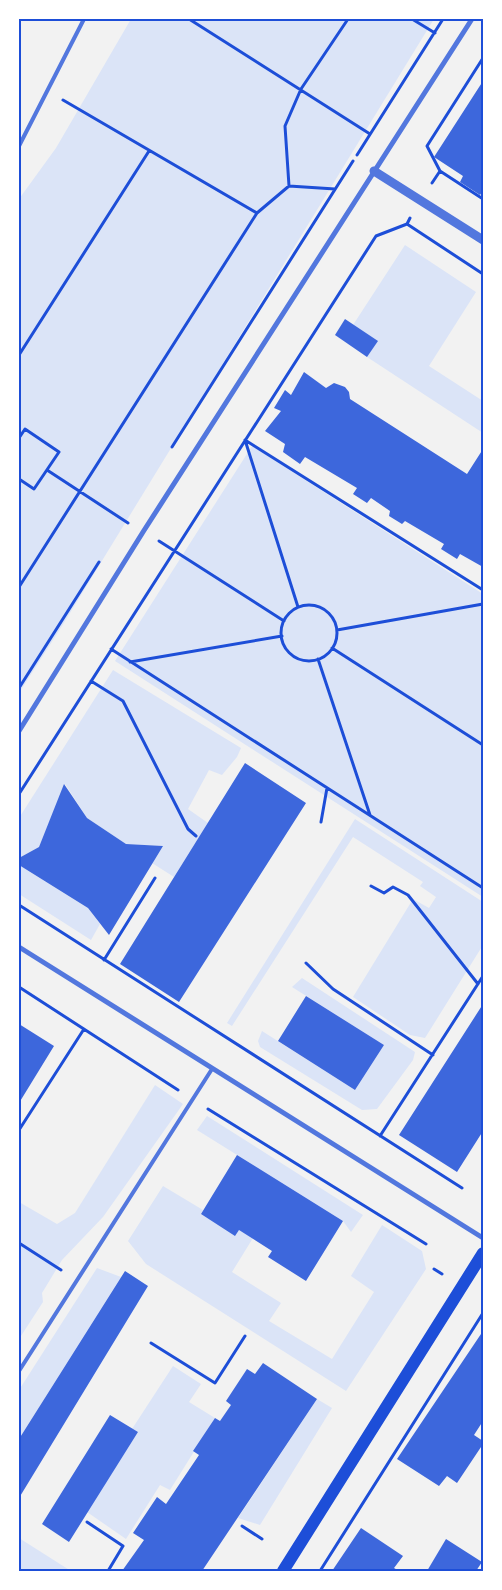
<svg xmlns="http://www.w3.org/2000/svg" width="502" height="1590" font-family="'Fira Sans',sans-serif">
<rect width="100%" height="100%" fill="#f2f2f2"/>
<path fill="#dbe4f7" d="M 131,19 L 434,19 L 62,626 L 19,693 L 19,199 L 56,148 Z
M 405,245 L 476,292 L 429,366 L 483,401 L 483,433 L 367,357 L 353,325 Z
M 252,446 L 483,594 L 483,897 L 115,661 Z
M 113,670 L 241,748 L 237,757 L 222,775 L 209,770 L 188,809 L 208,823 L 174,877 L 152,863 L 162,846 L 126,844 L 87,818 L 65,784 L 39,847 L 19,858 L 19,818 Z
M 355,819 L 483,902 L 483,945 L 425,1038 L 410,1035 L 353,997 L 413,899 L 429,908 L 436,897 L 420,886 L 423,882 L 353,837 L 232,1026 L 227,1023 Z
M 19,865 L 88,908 L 100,924 L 91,940 L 19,894 Z
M 302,978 L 415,1052 L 413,1060 L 377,1109 L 362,1110 L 260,1047 L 258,1041 L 262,1031 L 355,1090 L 384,1045 L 292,987 Z
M 155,1085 L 183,1104 L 103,1217 L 62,1260 L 42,1293 L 43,1302 L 19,1339 L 19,1202 L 57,1224 L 75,1213 Z
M 207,1116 L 363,1215 L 351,1232 L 343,1221 L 197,1130 Z
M 163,1186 L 203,1210 L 201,1214 L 235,1235 L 239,1230 L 253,1238 L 232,1272 L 281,1303 L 269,1321 L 332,1359 L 374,1292 L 351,1276 L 382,1225 L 422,1251 L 426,1269 L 346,1391 L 146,1264 L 128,1241 Z
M 97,1268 L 121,1277 L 19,1439 L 19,1390 Z
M 173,1366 L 201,1384 L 189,1402 L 215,1418 L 170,1490 L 160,1485 L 126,1539 L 87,1512 L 138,1432 L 132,1429 Z
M 317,1399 L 332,1408 L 260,1525 L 238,1518 Z
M 19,1538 L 71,1571 L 19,1571 Z"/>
<path fill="#3d67dc" d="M 483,81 L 483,191 L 480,195 L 460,182 L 463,176 L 434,157 Z
M 345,319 L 378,341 L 367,357 L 335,335 Z
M 304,372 L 326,388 L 334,383 L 345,387 L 349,392 L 350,399 L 467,474 L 483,449 L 483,567 L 460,554 L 457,559 L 441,549 L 444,544 L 405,521 L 402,524 L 389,516 L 390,511 L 371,498 L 367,503 L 353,494 L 357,488 L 305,457 L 300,464 L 283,452 L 285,444 L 265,431 L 281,411 L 274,408 L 285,390 L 291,395 Z
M 245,763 L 306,803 L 179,1002 L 120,964 Z
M 64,784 L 87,818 L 126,844 L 163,846 L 109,935 L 88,908 L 19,865 L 19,858 L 39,847 Z
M 306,996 L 384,1045 L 355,1090 L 278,1041 Z
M 483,1004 L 483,1131 L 457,1172 L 399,1135 Z
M 19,1024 L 54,1046 L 19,1103 Z
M 237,1155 L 343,1221 L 306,1281 L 268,1257 L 272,1251 L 239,1230 L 235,1236 L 201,1214 Z
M 125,1271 L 148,1286 L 19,1498 L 19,1439 Z
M 483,1331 L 483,1421 L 474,1435 L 483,1441 L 483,1444 L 457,1483 L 447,1476 L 439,1486 L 397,1459 Z
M 263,1363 L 317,1399 L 202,1571 L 122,1571 L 144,1540 L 133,1533 L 157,1497 L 166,1504 L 199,1455 L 193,1451 L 215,1418 L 220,1421 L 231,1405 L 226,1401 L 247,1369 L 255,1374 Z
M 110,1415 L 138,1432 L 69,1542 L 42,1524 Z
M 361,1528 L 403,1556 L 394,1568 L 399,1571 L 332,1571 Z
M 446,1539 L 482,1562 L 476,1571 L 427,1571 Z"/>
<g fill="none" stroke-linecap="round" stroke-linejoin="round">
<path stroke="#1d4ed8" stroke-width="3" d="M 189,19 L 370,134
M 412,19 L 435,33
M 483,58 L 427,146 L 440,171 L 483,199
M 63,100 L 257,213
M 357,155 L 443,19
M 432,183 L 440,171
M 289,186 L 285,126 L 301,89 L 348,19
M 407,224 L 483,274
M 19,355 L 149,151
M 19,438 L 25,429 L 59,452 L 34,489 L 19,479
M 172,447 L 353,161
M 47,470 L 128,523
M 159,541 L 284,621
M 19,587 L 257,213 L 289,186 L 335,189
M281 633a28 28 0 1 1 56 0a28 28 0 1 1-56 0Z
M 298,607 L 245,440 L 483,590
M 337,630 L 483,604
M 332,648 L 483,745
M 111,649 L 483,888
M 318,659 L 370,815
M 130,662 L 282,636
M 91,681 L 123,701 L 188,829 L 196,836
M 19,688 L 99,562
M 19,794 L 376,236 L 407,224 L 410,218
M 321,822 L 327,788
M 371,886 L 384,893 L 393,887 L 408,895 L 478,984
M 19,905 L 462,1188
M 104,960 L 155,878
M 306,963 L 333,989 L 433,1055
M 19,987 L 178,1090
M 208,1109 L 426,1244
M 19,1130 L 84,1029
M 380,1136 L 483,976
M 19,1243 L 61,1270
M 434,1269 L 442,1274
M 151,1343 L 215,1383 L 245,1336
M 87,1522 L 123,1546 L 108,1571
M 242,1526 L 262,1539
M 320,1571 L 483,1313"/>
<path stroke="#5277de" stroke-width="4" d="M 19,146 L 84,19
M 19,1371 L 212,1069"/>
<path stroke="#5277de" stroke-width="5" d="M 19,731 L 143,532 L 472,19
M 19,947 L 483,1238"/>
<path stroke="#5277de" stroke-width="9" d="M 374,171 L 483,240"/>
<path stroke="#1d4ed8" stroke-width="12" d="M 283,1571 L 483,1253"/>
</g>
<rect width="502" height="1590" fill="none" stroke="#ffffff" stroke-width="40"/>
<rect x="20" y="20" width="462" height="1550" fill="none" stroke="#1d4ed8" stroke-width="2"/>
</svg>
